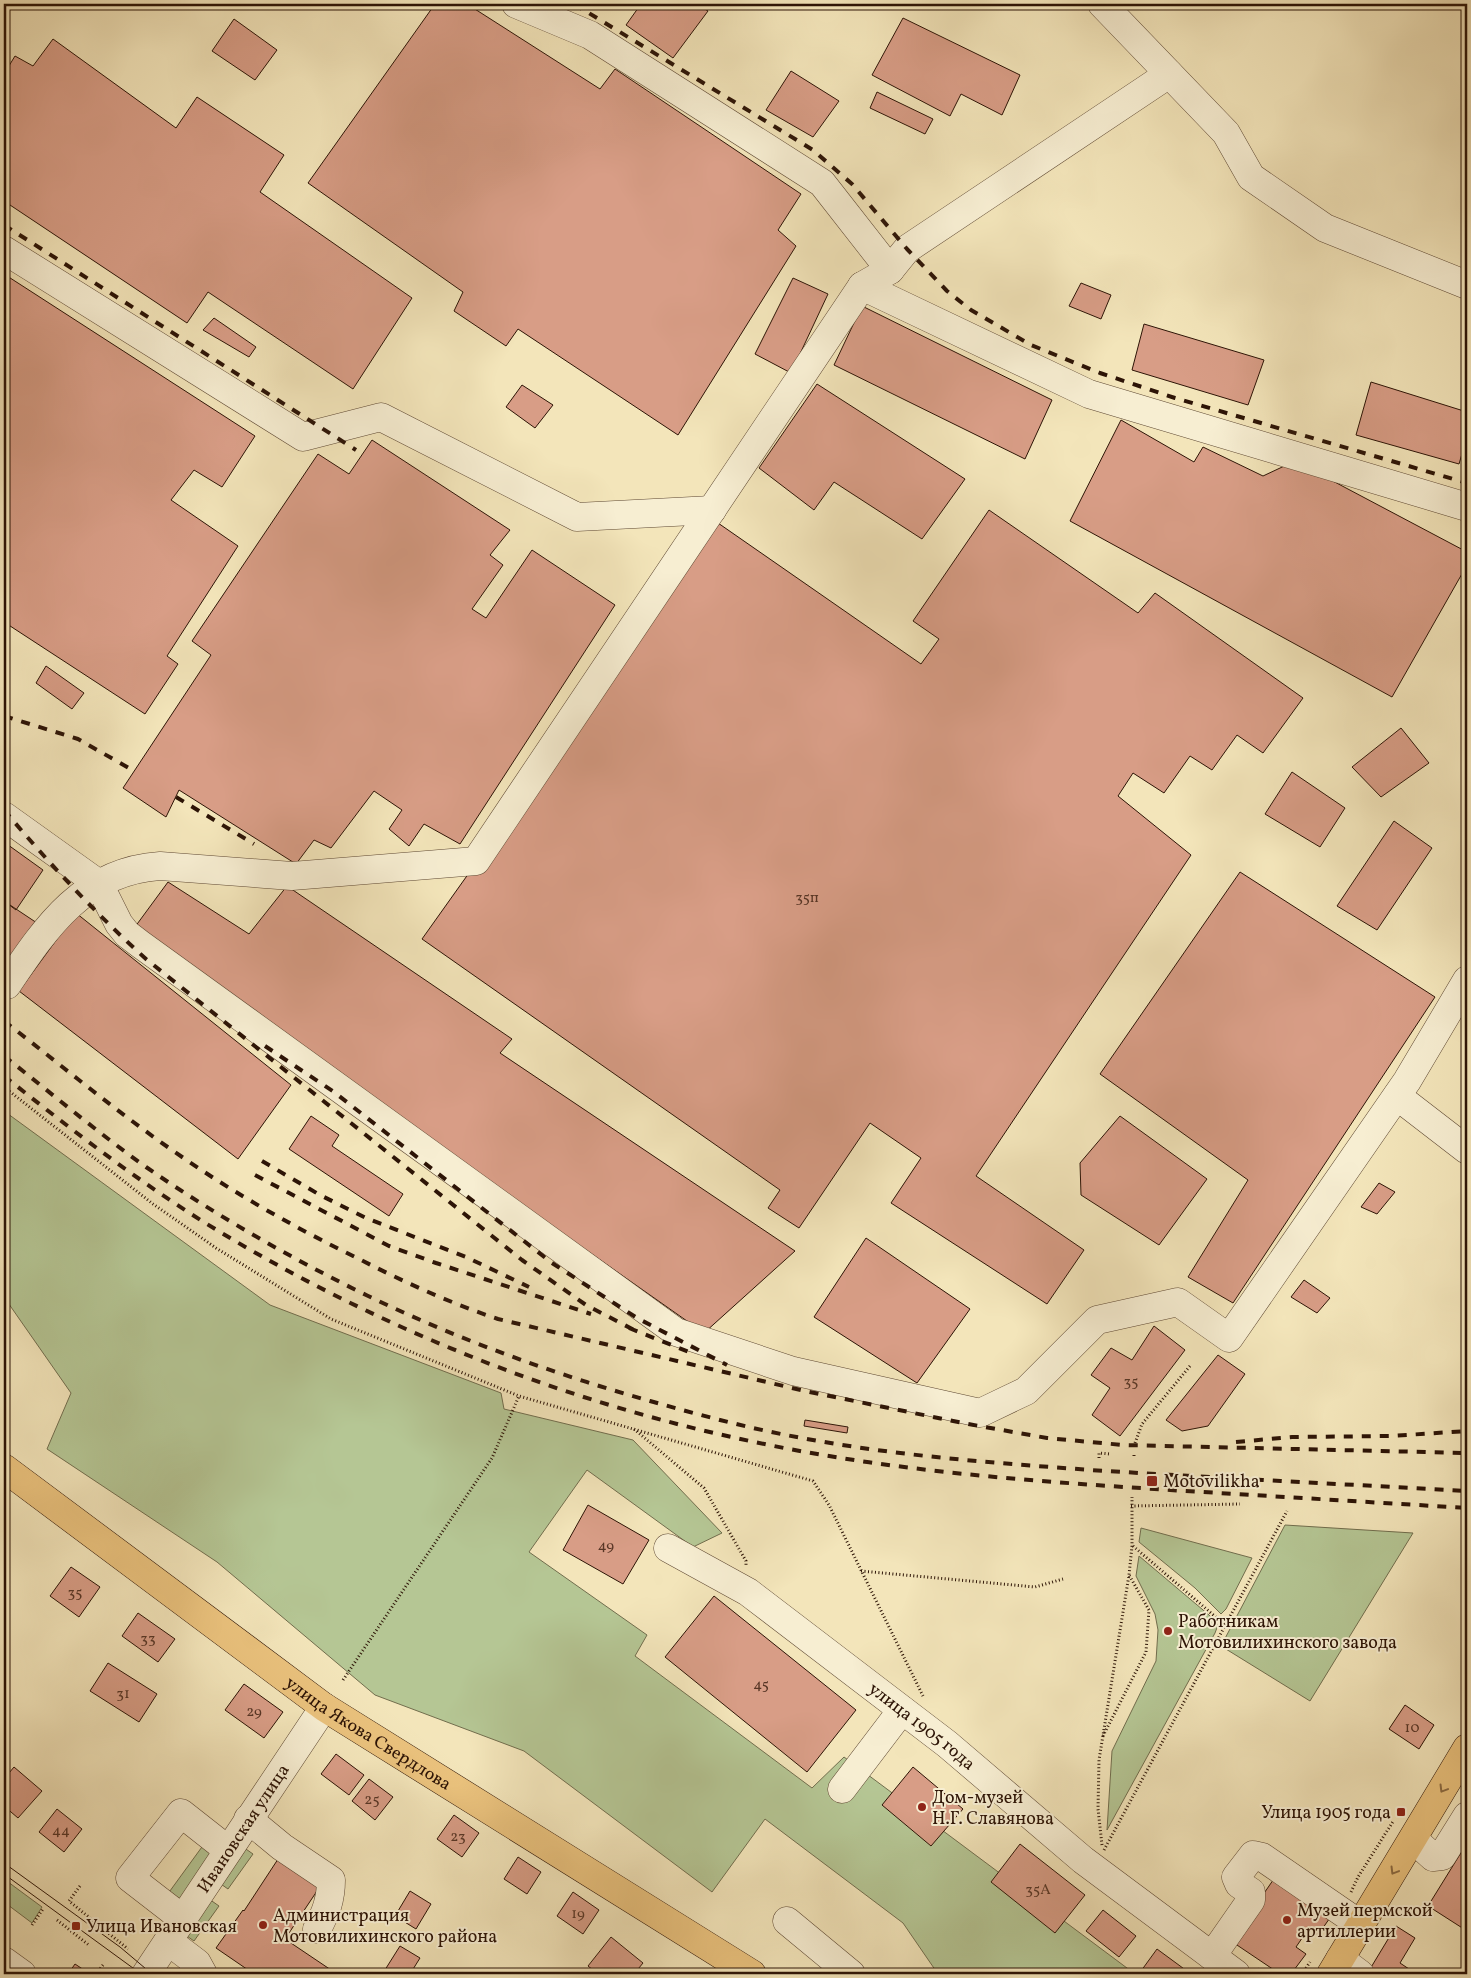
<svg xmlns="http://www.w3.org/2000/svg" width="1471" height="1978" font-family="Vollkorn,serif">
<rect width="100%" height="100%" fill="#f3e5ba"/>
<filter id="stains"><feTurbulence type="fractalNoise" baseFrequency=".004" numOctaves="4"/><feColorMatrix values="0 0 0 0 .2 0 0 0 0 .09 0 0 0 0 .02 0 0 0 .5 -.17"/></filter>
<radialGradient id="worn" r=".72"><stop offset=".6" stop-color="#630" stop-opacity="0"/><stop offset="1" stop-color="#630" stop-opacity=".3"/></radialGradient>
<path fill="#b5c694" stroke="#716d4d" d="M 4,1111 L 270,1305 L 501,1393 L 504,1409 L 633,1440 L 722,1533 L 693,1547 L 587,1470 L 529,1552 L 647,1635 L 635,1656 L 812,1788 L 844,1757 L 1135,1974 L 938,1974 L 903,1923 L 765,1819 L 712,1892 L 524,1751 L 375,1695 L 217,1562 L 47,1449 L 71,1393 L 4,1297 Z
M 1285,1525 L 1413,1533 L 1310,1701 L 1221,1646 Z
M 1141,1528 L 1252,1558 L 1226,1609 L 1221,1614 L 1195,1588 L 1139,1542 Z
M 1139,1556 L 1209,1615 L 1218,1625 L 1215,1633 L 1107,1830 L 1112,1751 L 1156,1661 L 1158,1630 L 1155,1614 L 1136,1576 Z
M 207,1840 L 219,1849 L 179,1904 L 167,1895 Z
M 243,1847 L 253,1854 L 228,1889 L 218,1882 Z
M 4,1879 L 42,1907 L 32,1923 L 4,1902 Z
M 209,1899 L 219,1906 L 194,1941 L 184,1934 Z"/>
<path fill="#d89d86" stroke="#2d1406" d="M 435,4 L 467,4 L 600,89 L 615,69 L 801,194 L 778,230 L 796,246 L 678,435 L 518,329 L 506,346 L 454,311 L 463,292 L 308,183 Z
M 641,4 L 696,4 L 708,11 L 673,58 L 626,25 Z
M 903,18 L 1020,75 L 1002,115 L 961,94 L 950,116 L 872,75 Z
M 234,19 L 277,50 L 255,80 L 212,51 Z
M 53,39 L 176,128 L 197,97 L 284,155 L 260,192 L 412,298 L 353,389 L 208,292 L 187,323 L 4,201 L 4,74 L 15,56 L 33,66 Z
M 791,71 L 839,101 L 813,137 L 766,110 Z
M 877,92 L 933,119 L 925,134 L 870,108 Z
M 4,274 L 255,436 L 222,487 L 194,470 L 171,500 L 238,546 L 167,656 L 178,664 L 145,714 L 4,622 Z
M 793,278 L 828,294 L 791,373 L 755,354 Z
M 1081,283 L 1111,295 L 1101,319 L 1069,306 Z
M 862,306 L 1052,400 L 1025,459 L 834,365 Z
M 214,318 L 256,347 L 249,357 L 203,330 Z
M 1144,324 L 1264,360 L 1248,405 L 1132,370 Z
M 1371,382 L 1467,412 L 1467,437 L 1459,464 L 1356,435 Z
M 817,384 L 965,479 L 922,539 L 834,482 L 814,510 L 759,468 Z
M 522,385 L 553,405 L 535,428 L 506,407 Z
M 1121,420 L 1194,462 L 1203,447 L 1263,476 L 1295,461 L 1467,552 L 1467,565 L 1392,697 L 1070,521 Z
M 372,440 L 510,530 L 490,555 L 503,565 L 472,609 L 486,618 L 532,550 L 615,605 L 460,844 L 424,824 L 409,846 L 389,829 L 402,810 L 374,791 L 331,848 L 314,840 L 296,864 L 179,790 L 166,817 L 123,788 L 211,655 L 192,641 L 318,454 L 349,474 Z
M 989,510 L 1138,613 L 1155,593 L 1303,698 L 1263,753 L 1237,735 L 1212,770 L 1190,756 L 1164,793 L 1133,773 L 1118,796 L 1191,855 L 976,1176 L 1084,1250 L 1047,1304 L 891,1203 L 921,1158 L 870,1123 L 799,1228 L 768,1208 L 780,1190 L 422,939 L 718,523 L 921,664 L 939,639 L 913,621 Z
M 46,666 L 84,693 L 72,709 L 36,683 Z
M 1401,728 L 1429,763 L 1381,797 L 1352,767 Z
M 1292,772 L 1345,808 L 1320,847 L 1265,814 Z
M 1394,821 L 1432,848 L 1377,930 L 1337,906 Z
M 4,842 L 43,870 L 16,910 L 4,901 Z
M 1240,872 L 1435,997 L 1233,1303 L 1188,1277 L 1248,1180 L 1100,1074 Z
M 168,882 L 249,934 L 287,886 L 512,1039 L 500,1053 L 795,1251 L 704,1333 L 132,931 Z
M 4,901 L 37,923 L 4,973 Z
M 76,913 L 291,1085 L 238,1159 L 19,991 Z
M 311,1116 L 339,1135 L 332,1146 L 403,1194 L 389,1216 L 289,1149 Z
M 1120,1116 L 1207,1179 L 1159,1245 L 1081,1195 L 1080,1163 Z
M 1379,1183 L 1395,1192 L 1377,1214 L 1361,1207 Z
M 866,1238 L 970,1309 L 917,1383 L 814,1317 Z
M 1304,1280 L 1330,1298 L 1317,1313 L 1291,1297 Z
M 1154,1326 L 1185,1350 L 1120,1436 L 1092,1415 L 1110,1388 L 1091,1375 L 1111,1348 L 1132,1360 Z
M 1218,1355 L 1245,1374 L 1208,1426 L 1182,1431 L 1166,1420 Z
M 805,1420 L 848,1427 L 847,1433 L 804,1426 Z
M 588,1505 L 649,1540 L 623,1584 L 563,1550 Z
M 71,1567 L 100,1587 L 79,1617 L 50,1596 Z
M 714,1596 L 856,1710 L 807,1772 L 665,1657 Z
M 138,1613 L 175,1639 L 158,1662 L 122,1636 Z
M 108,1663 L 157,1694 L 139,1722 L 90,1691 Z
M 244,1684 L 283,1712 L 264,1738 L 225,1710 Z
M 1405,1705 L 1434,1725 L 1419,1749 L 1389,1729 Z
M 336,1754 L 364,1775 L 349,1795 L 321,1774 Z
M 14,1767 L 42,1791 L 18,1818 L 4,1806 L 4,1779 Z
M 913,1767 L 963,1809 L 931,1846 L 882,1805 Z
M 369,1779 L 393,1797 L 375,1820 L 352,1801 Z
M 57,1809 L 82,1829 L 64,1852 L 39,1832 Z
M 454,1815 L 479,1833 L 462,1857 L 437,1839 Z
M 1467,1843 L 1467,1931 L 1428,1906 Z
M 1020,1844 L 1085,1895 L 1055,1933 L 991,1882 Z
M 282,1853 L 323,1882 L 285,1939 L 337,1974 L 254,1974 L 216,1948 L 243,1910 L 244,1911 Z
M 518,1857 L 541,1872 L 527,1894 L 504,1879 Z
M 1278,1873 L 1334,1912 L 1318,1935 L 1309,1928 L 1296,1947 L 1306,1954 L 1291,1974 L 1280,1974 L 1231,1941 Z
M 410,1891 L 431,1904 L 416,1929 L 395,1916 Z
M 573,1892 L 599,1910 L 583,1934 L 557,1916 Z
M 1103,1910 L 1136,1936 L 1119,1957 L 1086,1931 Z
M 1396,1926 L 1415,1938 L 1400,1963 L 1409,1969 L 1406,1974 L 1379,1974 L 1370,1969 Z
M 611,1937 L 643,1963 L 634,1974 L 598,1974 L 588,1966 Z
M 400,1946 L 420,1958 L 410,1974 L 384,1974 L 383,1973 Z
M 1157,1949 L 1191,1974 L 1145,1974 L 1141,1971 Z
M 75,1964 L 87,1972 L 85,1974 L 68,1974 Z"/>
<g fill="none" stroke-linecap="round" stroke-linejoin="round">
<defs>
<g id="minor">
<path d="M 516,4 L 590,35 L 822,183 L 890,270"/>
<path d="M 1102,4 L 1226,133 L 1251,177 L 1325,228 L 1467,285"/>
<path d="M 4,250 L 303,437 L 381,417 L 577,517 L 712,510"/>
<path d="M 862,286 L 1089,394 L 1467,507"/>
<path d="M 4,816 L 99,884 L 119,924 L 127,934 L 140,944 L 676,1332 L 793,1371 L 980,1413 L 1026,1391 L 1097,1320 L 1178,1302 L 1229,1338 L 1407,1081 L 1467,980"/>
<path d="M 7,985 C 46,927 83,871 160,866 L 292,876 L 476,861 L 862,286 L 890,270 L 907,249 L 1169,74"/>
<path d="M 1397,1096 L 1467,1150"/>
<path id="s1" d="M 668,1548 L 748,1592 L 947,1744 L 1083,1860 L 1236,1974"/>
<path d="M 842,1789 L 902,1710"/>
<path d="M 248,1819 L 282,1847 L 331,1880 C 331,1899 326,1913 317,1929"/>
<path d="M 1413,1839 L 1433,1857 L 1442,1856 L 1467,1816"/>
<path d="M 183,1919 L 130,1878 L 181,1813 L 228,1850"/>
<path d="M 787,1921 L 851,1974"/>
<path d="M 168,1941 L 197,1963 L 203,1974"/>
<path d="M 1212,1956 L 1251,1900 L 1251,1892 L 1239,1884 L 1236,1877 L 1253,1855 L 1262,1857 L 1361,1925"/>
<path d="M 1340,1959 L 1360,1974"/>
<path d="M 4,1961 L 22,1974"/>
<path id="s2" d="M 146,1974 L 324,1707"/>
</g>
<g id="major">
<path id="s3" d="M 4,1468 L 324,1707 L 752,1974"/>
<path d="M 1331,1974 L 1467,1748"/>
</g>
</defs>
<use href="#minor" stroke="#5e4833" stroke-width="29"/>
<use href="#major" stroke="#2d1406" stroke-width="29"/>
<path stroke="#2d1406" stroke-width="3" stroke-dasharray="1 2.5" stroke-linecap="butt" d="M 4,1087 L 153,1204 L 216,1248 L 331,1319 L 519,1396 L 813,1481 L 829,1505 L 923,1696
M 634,1429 L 704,1488 L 746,1561 L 746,1567
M 1135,1443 L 1142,1424 L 1190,1366
M 1134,1456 L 1134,1455
M 1099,1458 L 1099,1453 L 1110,1454
M 1131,1506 L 1240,1504
M 1133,1546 L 1225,1625
M 861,1571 L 1035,1587 L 1063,1579
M 343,1680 L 492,1458 L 519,1396
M 1103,1736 L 1146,1652 L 1149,1610 L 1129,1575
M 1102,1845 L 1098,1809 L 1099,1760 L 1129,1575 L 1132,1546 L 1132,1497
M 1104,1850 L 1287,1511
M 80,1886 L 69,1901 L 128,1949
M 1351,1892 L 1358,1877 L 1394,1820
M 57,1920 L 90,1946
M 32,1925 L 43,1909
M 1258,1969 L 1266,1974
M 96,1974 L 103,1965
M 1302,1974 L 1310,1962"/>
<use href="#minor" stroke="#f7eed2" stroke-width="28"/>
<use href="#major" stroke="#eac27d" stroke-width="28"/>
<path stroke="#2d1406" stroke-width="1" d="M 4,1863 L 120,1947 L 152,1974
M 4,1874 L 137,1971"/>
<path stroke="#2d1406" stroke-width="4" stroke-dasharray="9 9" stroke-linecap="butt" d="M 574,4 L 813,150 L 852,184 L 907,249 L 947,291 L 971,310 L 1031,345 L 1100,373 L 1175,398 L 1467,483
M 4,225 L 356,450
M 4,716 L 78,739 L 134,771
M 176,797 L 254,844
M 4,810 C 48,862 95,913 146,959 L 522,1260 L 586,1305 L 634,1330
M 4,1021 C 65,1068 124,1118 188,1161 C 242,1198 300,1230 359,1259 C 404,1282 450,1303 498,1319 L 805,1391 L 968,1424 L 1047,1438 L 1123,1445 L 1467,1453
M 265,1046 L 334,1092 L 552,1263 L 637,1318 L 727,1365
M 4,1056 C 51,1093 97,1132 146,1167 C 208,1210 275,1249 342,1283 C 440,1333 544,1371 650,1401 C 700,1415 751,1429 802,1438 C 898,1456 994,1463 1091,1470 C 1216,1478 1342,1484 1467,1491
M 4,1076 C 73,1131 144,1186 220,1232 C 383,1330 564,1402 750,1441 C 888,1471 1029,1481 1170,1490 C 1269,1496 1368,1502 1467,1508
M 262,1161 L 320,1195 L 366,1218 L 466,1257 L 529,1287
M 255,1175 L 389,1246 L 436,1263 L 591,1314
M 629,1328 L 689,1352
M 1236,1442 L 1292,1437 L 1391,1436 L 1467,1431"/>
</g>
<defs><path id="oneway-chevron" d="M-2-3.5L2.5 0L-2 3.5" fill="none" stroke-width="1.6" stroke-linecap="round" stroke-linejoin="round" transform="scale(1.25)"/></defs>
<g stroke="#8c6b42">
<use href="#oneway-chevron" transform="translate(1443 1789) rotate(121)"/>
<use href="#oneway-chevron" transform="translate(1394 1871) rotate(121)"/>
</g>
<g fill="#8f2418" stroke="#f7eed2" stroke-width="2">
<rect x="1146" y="1475" width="12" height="12" rx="2.5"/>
<circle cx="1168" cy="1631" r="5"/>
<circle cx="922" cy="1807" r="5"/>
<rect x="1396" y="1807" width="10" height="10" rx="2.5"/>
<circle cx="1287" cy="1920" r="5"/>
<circle cx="263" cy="1925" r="5"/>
<rect x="71" y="1921" width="10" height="10" rx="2.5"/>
</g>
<g text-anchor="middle" stroke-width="4" stroke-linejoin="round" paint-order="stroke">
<g font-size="15" fill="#583626">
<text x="807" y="902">35п</text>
<text x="1131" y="1386">35</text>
<text x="606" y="1550">49</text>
<text x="75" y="1597">35</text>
<text x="148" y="1643">33</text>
<text x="761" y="1689">45</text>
<text x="123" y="1698">31</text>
<text x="254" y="1716">29</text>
<text x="1412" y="1732">10</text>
<text x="372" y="1804">25</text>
<text x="61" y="1835">44</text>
<text x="458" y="1841">23</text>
<text x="1038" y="1894">35А</text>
<text x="578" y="1918">19</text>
</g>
<g font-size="18" fill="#2d1406" stroke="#f7eed2" text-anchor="start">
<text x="1163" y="1487">Motovilikha</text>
<text x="1178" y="1627">Работникам<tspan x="1178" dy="21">Мотовилихинского завода</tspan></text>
<text x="932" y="1803">Дом-музей<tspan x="932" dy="21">Н.Г. Славянова</tspan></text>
<text x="1391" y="1818" text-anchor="end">Улица 1905 года</text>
<text x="1297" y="1916">Музей пермской<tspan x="1297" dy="21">артиллерии</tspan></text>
<text x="273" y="1921">Администрация<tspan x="273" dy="21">Мотовилихинского района</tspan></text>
<text x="86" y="1932">Улица Ивановская</text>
</g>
<g font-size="18" fill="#2d1406" stroke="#f7eed2">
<text dy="6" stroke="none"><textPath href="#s1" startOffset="311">улица 1905 года</textPath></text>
<text dy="6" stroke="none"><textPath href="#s3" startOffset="451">улица Якова Свердлова</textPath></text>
<text dy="6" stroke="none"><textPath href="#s2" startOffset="175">Ивановская улица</textPath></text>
</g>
</g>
<rect width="1471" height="1978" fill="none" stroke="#f3e5ba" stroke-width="20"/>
<rect x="5" y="5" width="1461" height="1968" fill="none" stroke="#2d1406" stroke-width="2.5"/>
<rect x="10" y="10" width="1451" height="1958" fill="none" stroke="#2d1406"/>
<rect width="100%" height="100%" filter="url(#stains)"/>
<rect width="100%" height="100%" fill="url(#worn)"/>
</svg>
